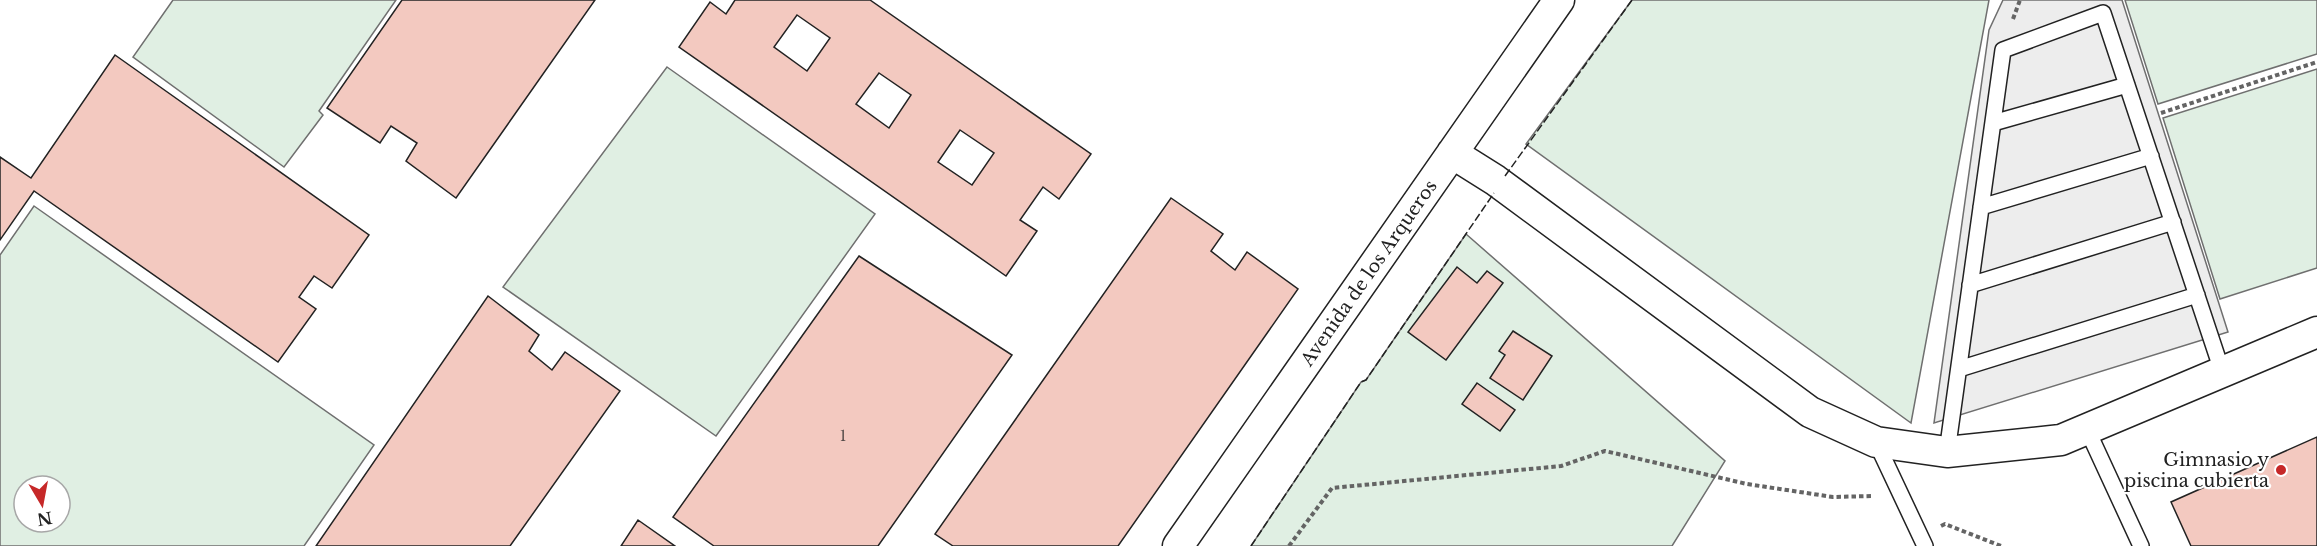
<svg xmlns="http://www.w3.org/2000/svg" width="2317" height="546" font-family="'Libre Baskerville',serif">
<rect width="100%" height="100%" fill="#fff"/>
<path fill="#e0efe3" stroke="#6f6f6f" stroke-width="1.5" fill-rule="evenodd" d="M 173,0 L 396,0 L 319,111 L 323,115 L 284,167 L 133,57 Z
M 1632,0 L 1989,0 L 1911,423 L 1526,144 Z
M 2125,0 L 2317,0 L 2317,54 L 2158,104 Z
M 667,67 L 875,214 L 716,436 L 503,287 Z
M 2317,69 L 2317,268 L 2220,299 L 2163,118 Z
M 34,206 L 374,445 L 304,546 L 0,546 L 0,255 ZM 24,486 L 60,486 L 60,522 L 24,522 Z
M 1466,234 L 1725,461 L 1672,546 L 1251,546 L 1361,382 L 1366,380 Z"/>
<path fill="#ededed" stroke="#6f6f6f" stroke-width="1.5" d="M 2003,0 L 2122,0 L 2228,332 L 1934,423 L 1989,30 Z"/>
<path fill="#f3c9c0" stroke="#222" stroke-width="1.5" fill-rule="evenodd" d="M 402,0 L 595,0 L 456,198 L 406,161 L 417,143 L 391,126 L 380,143 L 327,108 Z
M 735,0 L 870,0 L 1091,154 L 1059,199 L 1043,187 L 1020,220 L 1037,231 L 1006,276 L 679,47 L 710,2 L 726,14 ZM 797,15 L 830,38 L 807,71 L 774,47 ZM 879,73 L 911,95 L 889,128 L 856,104 ZM 960,130 L 994,153 L 972,185 L 938,162 Z
M 115,55 L 369,235 L 332,288 L 314,276 L 299,297 L 316,309 L 278,362 L 34,191 L 0,240 L 0,157 L 31,178 Z
M 1171,198 L 1223,234 L 1211,251 L 1235,270 L 1247,252 L 1298,289 L 1118,546 L 953,546 L 935,534 Z
M 859,256 L 1012,355 L 878,546 L 714,546 L 673,517 Z
M 1457,267 L 1477,283 L 1487,271 L 1503,283 L 1446,360 L 1408,332 Z
M 488,296 L 539,335 L 529,351 L 552,370 L 565,352 L 620,391 L 510,546 L 316,546 Z
M 1513,331 L 1552,356 L 1523,400 L 1490,378 L 1505,355 L 1499,351 Z
M 1477,383 L 1515,410 L 1500,431 L 1462,404 Z
M 2317,437 L 2317,546 L 2191,546 L 2171,502 Z
M 638,520 L 675,546 L 621,546 Z"/>
<g fill="none" stroke-linecap="round" stroke-linejoin="round">
<defs>
<path id="service" d="M 1993,123 L 2127,85
M 1981,207 L 2151,156
M 1970,285 L 2173,222
M 1959,369 L 2197,295
M 2087,429 L 2141,546
M 1876,442 L 1925,546
M 1947,452 L 2003,50 L 2103,13 L 2222,371"/>
<path id="minor" d="M 1452,153 L 1495,180 L 1810,412 L 1876,442 L 1947,452 L 2061,440 L 2317,332
M 1178,546 L 1559,0"/>
</defs>
<use href="#service" stroke="#222" stroke-width="18"/>
<use href="#minor" stroke="#222" stroke-width="33"/>
<path stroke="#646464" stroke-width="4" stroke-dasharray="4.5 3" stroke-linecap="butt" d="M 2013,19 L 2020,0
M 2161,113 L 2317,62
M 1941,526 L 1945,524 L 2001,546
M 1289,546 L 1332,488 L 1561,466 L 1605,451 L 1747,484 L 1833,497 L 1874,496"/>
<use href="#service" stroke="#fff" stroke-width="15"/>
<use href="#minor" stroke="#fff" stroke-width="30"/>
<path stroke="#222" stroke-width="1.5" stroke-dasharray="8 3" stroke-linecap="butt" d="M 1505,176 L 1632,0
M 1251,546 L 1361,382 L 1366,380 L 1494,193"/>
</g>
<circle fill="#c62828" stroke="#fff" stroke-width="2" cx="2281" cy="470" r="6"/>
<g text-anchor="middle" stroke-width="4.5" stroke-linejoin="round" paint-order="stroke">
<g font-size="15" fill="#564c4a">
<text x="843" y="441">1</text>
</g>
<g font-size="18" fill="#222" stroke="#fff">
<text transform="translate(1369 273) rotate(-55)" y="6">Avenida de los Arqueros</text>
</g>
<g font-size="18" fill="#222" stroke="#fff" text-anchor="end">
<text x="2269" y="466">Gimnasio y<tspan x="2269" dy="21">piscina cubierta</tspan></text>
</g>
</g>
<g transform="translate(42 504) rotate(170)"><circle r="28" fill="#ffffff" stroke="#a7a7a7" stroke-width="1.5"/>
<path d="M0-4.5L10 22L0 15L-10 22Z" fill="#c62828"/>
<text y="-9" font-size="16" font-weight="bold" text-anchor="middle" fill="#222222">N</text>
</g>
</svg>
